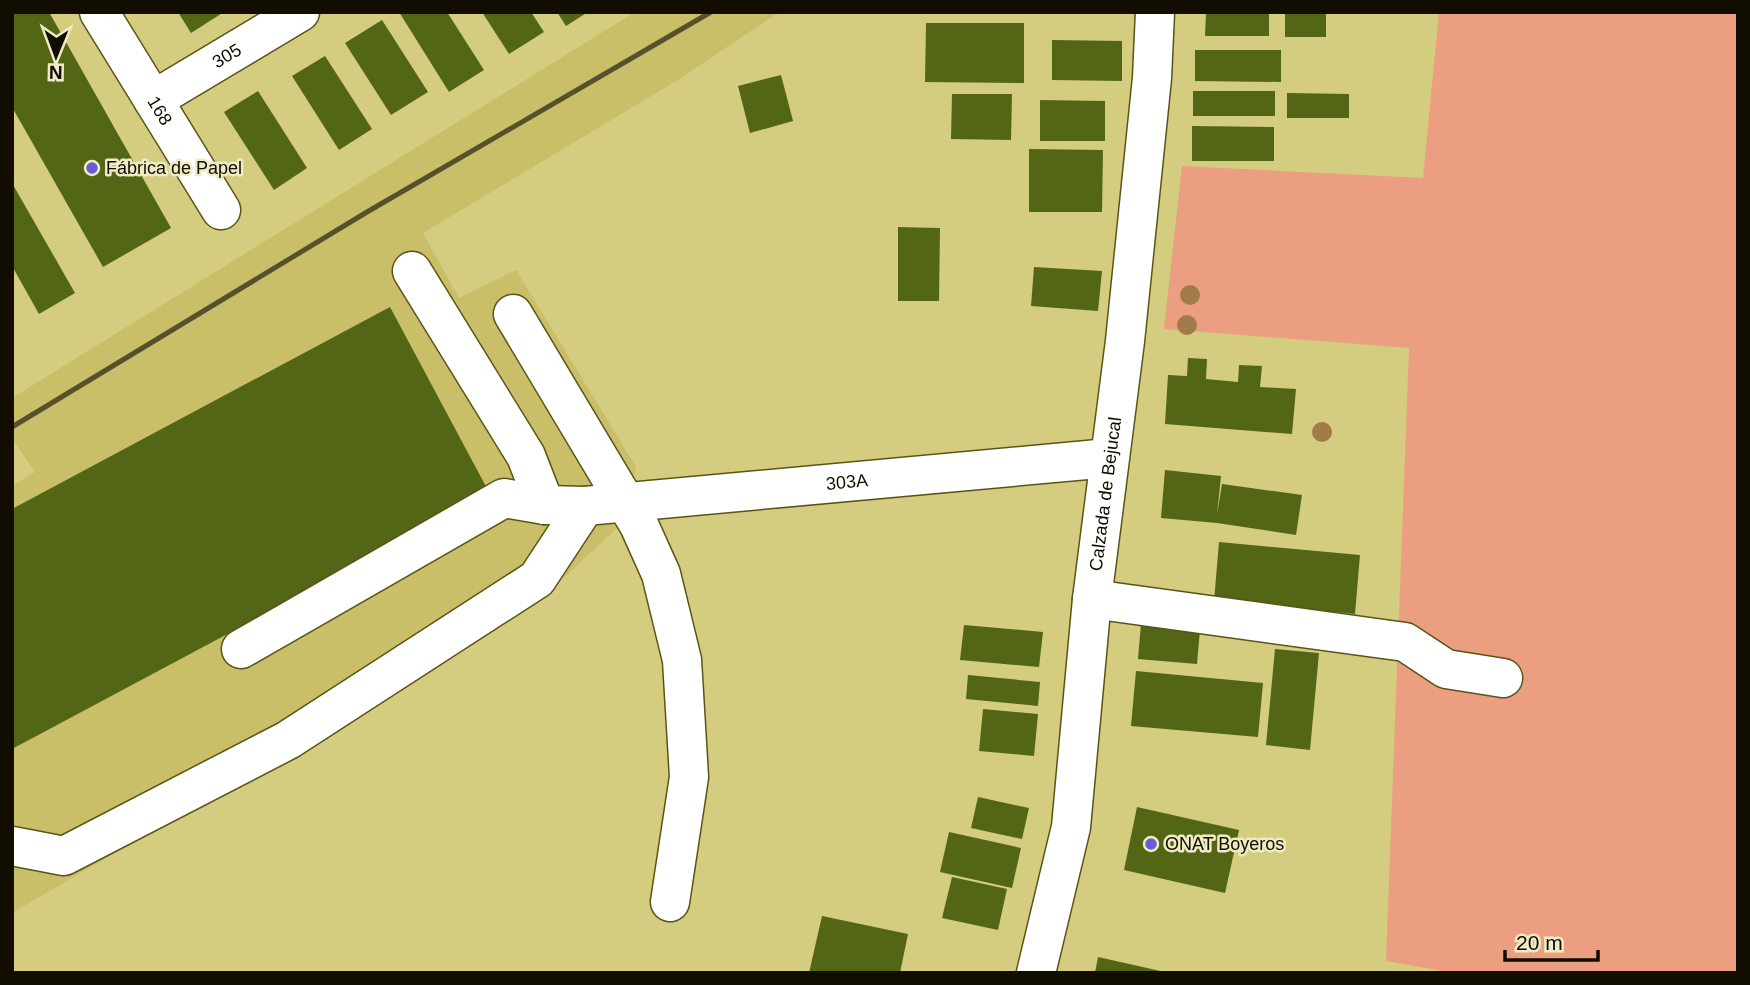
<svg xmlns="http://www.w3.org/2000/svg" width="1750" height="985" font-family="Arial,sans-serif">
<rect width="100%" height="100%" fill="#d4cc7e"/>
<path fill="#c9bf68" d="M 635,12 L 779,12 L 681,78 L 423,233 L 459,298 L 516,270 L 636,467 L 620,525 L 566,576 L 296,747 L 12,913 L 12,486 L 35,472 L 12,438 L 12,398 Z"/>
<path fill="#eb9f80" d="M 1439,12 L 1738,12 L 1738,973 L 1454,973 L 1386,961 L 1409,348 L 1164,329 L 1182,166 L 1423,178 Z"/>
<path fill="#526616" d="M 12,12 L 49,12 L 171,228 L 103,267 L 12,107 Z
M 178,12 L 224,12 L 191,33 Z
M 399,12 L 447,12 L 484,70 L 449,92 Z
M 482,12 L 531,12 L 544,32 L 509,54 Z
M 557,12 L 588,12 L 566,26 Z
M 1206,12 L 1269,12 L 1269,36 L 1205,36 Z
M 1285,12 L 1326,12 L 1326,37 L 1285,37 Z
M 382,20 L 428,92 L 391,115 L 345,43 Z
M 926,23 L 1024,23 L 1024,83 L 925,82 Z
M 1052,40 L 1122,41 L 1122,81 L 1052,80 Z
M 1195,50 L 1281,50 L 1281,82 L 1195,81 Z
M 325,56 L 372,129 L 339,150 L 292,76 Z
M 781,75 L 793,121 L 750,133 L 738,86 Z
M 258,91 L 307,168 L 274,190 L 224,112 Z
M 1193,91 L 1275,91 L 1275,116 L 1193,116 Z
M 1287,93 L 1349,94 L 1349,118 L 1287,118 Z
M 952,94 L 1012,94 L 1011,140 L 951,139 Z
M 1040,100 L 1105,101 L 1105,141 L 1040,141 Z
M 1192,126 L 1274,127 L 1274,161 L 1192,161 Z
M 1029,149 L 1103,150 L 1102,212 L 1029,212 Z
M 12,183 L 75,293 L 39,314 L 12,266 Z
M 898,227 L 940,228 L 939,301 L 898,301 Z
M 1034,267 L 1102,271 L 1098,311 L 1031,306 Z
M 390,307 L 490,494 L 12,749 L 12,509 Z
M 1188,358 L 1207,359 L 1206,379 L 1238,382 L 1239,365 L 1262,366 L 1260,387 L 1296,389 L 1292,434 L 1165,424 L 1168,375 L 1187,376 Z
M 1165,470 L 1221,476 L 1217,515 L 1222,484 L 1302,495 L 1296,535 L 1217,523 L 1161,518 Z
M 1219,542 L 1360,555 L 1355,614 L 1214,601 Z
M 1142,612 L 1201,618 L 1197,664 L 1138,659 Z
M 964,625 L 1043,632 L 1039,667 L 960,660 Z
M 1275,649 L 1319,653 L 1310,750 L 1266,745 Z
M 1136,671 L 1263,683 L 1258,737 L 1131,726 Z
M 968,675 L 1040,682 L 1038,706 L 966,699 Z
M 983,709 L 1038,714 L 1034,756 L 979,751 Z
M 978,797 L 1029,808 L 1022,839 L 971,828 Z
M 1137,807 L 1239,830 L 1225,893 L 1124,870 Z
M 949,832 L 1021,848 L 1012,888 L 940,872 Z
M 952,877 L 1007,889 L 998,930 L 942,918 Z
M 822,916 L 908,934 L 900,973 L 809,973 Z
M 1098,957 L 1165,972 L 1165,973 L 1095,973 Z"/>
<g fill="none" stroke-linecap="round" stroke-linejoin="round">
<defs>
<g id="minor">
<path id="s1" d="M 99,12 L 221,210"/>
<path id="s2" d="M 153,100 L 300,12"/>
<path d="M 412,271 L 526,456 L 545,505"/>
<path d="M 513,314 L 639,525 L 661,574 L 682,660 L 689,777 L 670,902"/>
<path d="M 1092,599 L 1405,642 L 1446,669 L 1503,678"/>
<path id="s3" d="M 241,649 L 504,498 L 545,505 L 585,506 L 1109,458"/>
<path d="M 12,846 L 64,856 L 288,740 L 537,579 L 585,506"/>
</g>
<g id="major">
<path id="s4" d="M 1036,973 L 1071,827 L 1092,599 L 1125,341 L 1152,78 L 1155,12"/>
</g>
</defs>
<use href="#minor" stroke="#5a5417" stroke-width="41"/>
<use href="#major" stroke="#5a5417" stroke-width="41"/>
<use href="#minor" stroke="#fff" stroke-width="38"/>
<use href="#major" stroke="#fff" stroke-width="38"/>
<path stroke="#56512c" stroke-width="5" d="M 12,427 L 367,212 L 711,12"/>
</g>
<g fill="#a17b49">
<circle cx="1190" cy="295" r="10"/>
<circle cx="1187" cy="325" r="10"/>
<circle cx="1322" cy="432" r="10"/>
</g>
<g fill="#685dd7" stroke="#efebc5" stroke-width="2.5">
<circle cx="92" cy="168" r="7"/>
<circle cx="1151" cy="844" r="7"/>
</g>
<g text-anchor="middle" stroke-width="5" stroke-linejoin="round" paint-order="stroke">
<g font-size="18" fill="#110e00" stroke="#efebc5">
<text dy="6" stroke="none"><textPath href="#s2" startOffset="86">305</textPath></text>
<text dy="6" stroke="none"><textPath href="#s1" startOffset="116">168</textPath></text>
<text dy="6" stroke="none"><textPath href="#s3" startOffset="648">303A</textPath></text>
<text dy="6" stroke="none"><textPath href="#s4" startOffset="485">Calzada de Bejucal</textPath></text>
</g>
<g font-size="18" fill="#110e00" stroke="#efebc5" text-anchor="start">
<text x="106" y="174">Fábrica de Papel</text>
<text x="1165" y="850">ONAT Boyeros</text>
</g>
</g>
<rect width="1750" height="985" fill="none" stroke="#110e00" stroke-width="28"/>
<g transform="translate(56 56) rotate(181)" stroke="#efebc5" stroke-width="5" paint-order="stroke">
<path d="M0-5L12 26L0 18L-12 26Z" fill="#110e00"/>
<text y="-10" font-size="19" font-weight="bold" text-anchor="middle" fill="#110e00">N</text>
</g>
<path d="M1505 950v10h93v-10" fill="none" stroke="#110e00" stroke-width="3.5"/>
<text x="1516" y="950" font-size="21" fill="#110e00" stroke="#efebc5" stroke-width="5" paint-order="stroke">20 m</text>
</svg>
